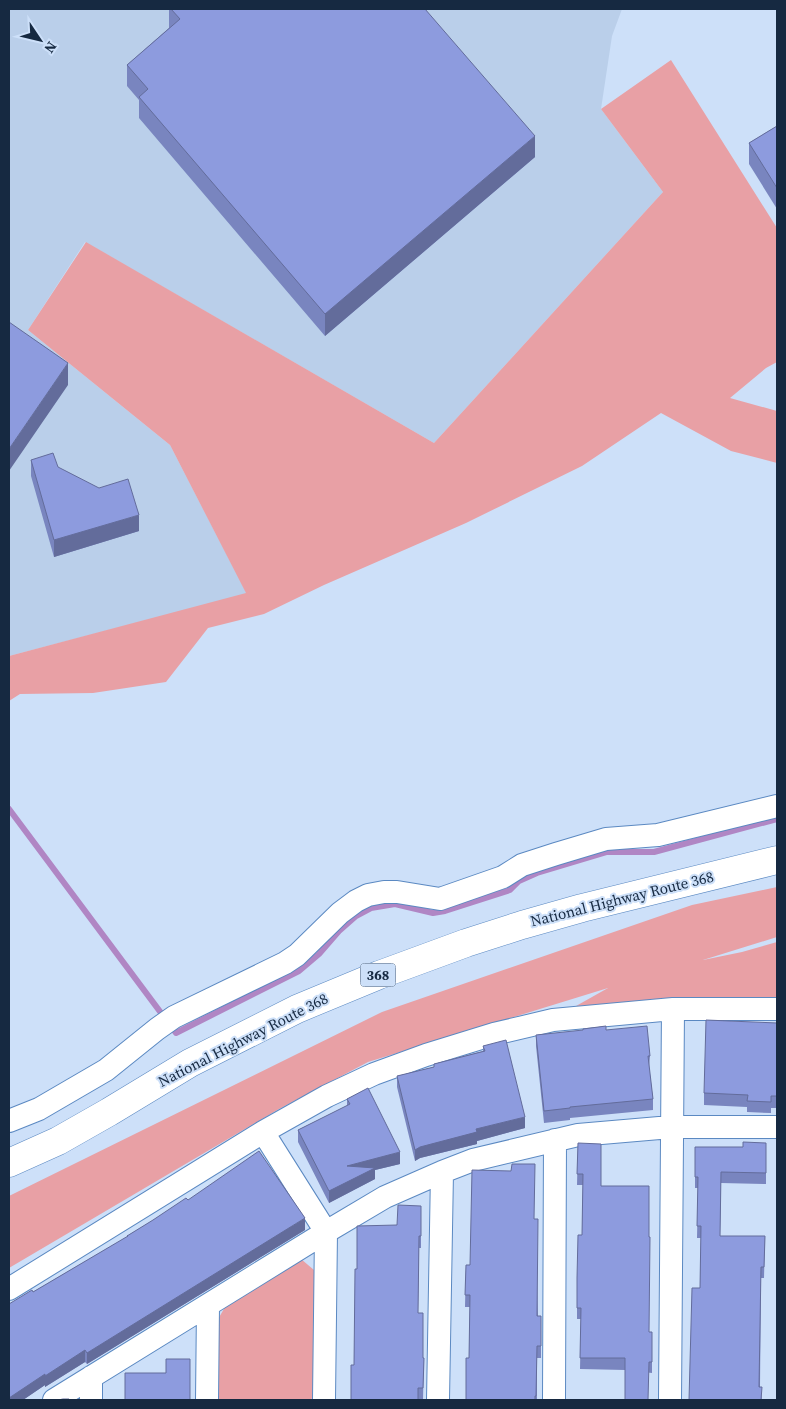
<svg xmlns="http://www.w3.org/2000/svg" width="786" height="1409" font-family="'Source Serif 4',serif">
<rect width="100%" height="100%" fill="#cde0f9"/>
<path fill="#bacfea" d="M 9,9 L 622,9 L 612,36 L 601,109 L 663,192 L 434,443 L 85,242 L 28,330 L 170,445 L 247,594 L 9,656 Z"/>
<path fill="#e8a0a5" d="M 671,60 L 777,228 L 777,362 L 766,368 L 730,398 L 777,411 L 777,463 L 731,451 L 661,413 L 582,466 L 466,523 L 324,585 L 264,614 L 208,628 L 166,682 L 93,693 L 20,694 L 9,701 L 9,656 L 246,593 L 170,445 L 28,330 L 86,242 L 434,443 L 663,192 L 601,109 Z
M 777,887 L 777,937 L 703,960 L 742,952 L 777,942 L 777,997 L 691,999 L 576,1006 L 608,988 L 368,1062 L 279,1109 L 9,1268 L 9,1196 L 382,1012 L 692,905 Z
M 301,1259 L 314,1270 L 314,1397 L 310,1400 L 220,1400 L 215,1397 L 217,1321 L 225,1307 Z"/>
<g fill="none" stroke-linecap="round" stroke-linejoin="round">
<path stroke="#b086c4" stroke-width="6" d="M 9,809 L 176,1033 L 299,971 L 319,954 L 339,931 L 356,916 L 371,908 L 395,904 L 433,913 L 445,911 L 510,890 L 519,881 L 537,873 L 607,852 L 654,852 L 777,819"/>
<defs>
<path id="street" d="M 9,1121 L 39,1109 L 106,1070 L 157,1029 L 174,1017 L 285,963 L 297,955 L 340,913 L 356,901 L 368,895 L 384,892 L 397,892 L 440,899 L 503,877 L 522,865 L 556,854 L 606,839 L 658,835 L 777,806
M 263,1132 L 326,1232 L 324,1400
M 9,1289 L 263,1132 L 327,1096 L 374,1074 L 426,1055 L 494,1034 L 553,1020 L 673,1009 L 777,1009
M 54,1400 L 326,1232 L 385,1197 L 442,1172 L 473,1160 L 578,1135 L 671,1127 L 777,1127
M 91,1400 L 91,1377
M 207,1400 L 208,1306
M 438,1400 L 442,1172
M 554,1400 L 555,1140
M 670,1400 L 673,1009"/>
<path id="highway" d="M 9,1163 L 58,1141 L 109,1112 L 190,1063 L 297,1009 L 379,975 L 466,943 L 522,925 L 582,908 L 777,860"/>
</defs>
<use href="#street" stroke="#5b89c2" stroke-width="24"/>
<use href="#highway" stroke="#5b89c2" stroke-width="29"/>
<use href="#street" stroke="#fff" stroke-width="22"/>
<use href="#highway" stroke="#fff" stroke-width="28"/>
</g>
<path fill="#7985bf" d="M 169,9 L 425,9 L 535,157 L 325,336 L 139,118 L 139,100 L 127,86 L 127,65 L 169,28 Z
M 777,126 L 777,209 L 749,164 L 749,143 Z
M 31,460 L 139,531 L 54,557 L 31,476 Z
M 777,1023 L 777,1108 L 771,1108 L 771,1113 L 747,1112 L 747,1107 L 704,1105 L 704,1093 Z
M 606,1030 L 650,1056 L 649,1067 L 653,1099 L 653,1110 L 570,1118 L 570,1120 L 544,1123 L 536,1046 L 536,1035 Z
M 483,1046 L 525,1128 L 477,1141 L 477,1144 L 420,1158 L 415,1161 L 397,1087 L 397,1076 L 434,1067 L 434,1064 L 483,1051 Z
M 347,1099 L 400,1164 L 375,1170 L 375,1179 L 329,1203 L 298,1142 L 298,1130 L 347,1106 Z
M 578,1143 L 601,1186 L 649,1237 L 649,1332 L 652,1343 L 652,1373 L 625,1370 L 580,1369 L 581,1319 L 577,1319 L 577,1278 L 582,1235 L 583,1185 L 577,1185 Z
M 766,1143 L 766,1184 L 721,1183 L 720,1236 L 765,1236 L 764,1278 L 761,1278 L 760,1387 L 762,1400 L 700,1288 L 701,1238 L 697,1238 L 698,1188 L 695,1188 L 695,1147 L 743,1147 Z
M 188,1200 L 305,1230 L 87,1364 L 85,1362 L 45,1387 L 45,1385 L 23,1400 L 9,1400 L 33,1292 L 127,1237 L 127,1236 Z
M 421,1206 L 421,1248 L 419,1248 L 418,1313 L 423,1358 L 424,1358 L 423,1400 L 418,1400 L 354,1365 L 357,1269 L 397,1225 Z
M 535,1219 L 538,1316 L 541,1316 L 541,1358 L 537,1358 L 537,1400 L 466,1400 L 469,1358 L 470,1307 L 465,1307 L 466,1265 L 470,1265 Z"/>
<path fill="#636c9b" d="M 535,136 L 535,157 L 325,336 L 325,314 Z
M 68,363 L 68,385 L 9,471 L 9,449 Z
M 139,515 L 139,531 L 54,557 L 54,540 Z
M 525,1117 L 525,1128 L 477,1141 L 477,1144 L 420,1158 L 415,1161 L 415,1150 L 420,1147 L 476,1129 Z
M 400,1152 L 400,1164 L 375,1170 L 375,1179 L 329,1203 L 329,1191 L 347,1166 Z
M 305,1218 L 305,1230 L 87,1364 L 87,1353 Z
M 85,1350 L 85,1362 L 45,1387 L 45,1376 Z
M 45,1374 L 45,1385 L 23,1400 L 9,1400 L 9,1398 Z"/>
<path fill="#8d9bde" stroke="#636c9b" d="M 171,9 L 425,9 L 535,136 L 325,314 L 139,97 L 148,89 L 127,65 L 180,19 Z
M 777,126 L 777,188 L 749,143 Z
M 9,322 L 68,363 L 9,449 Z
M 53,453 L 58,467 L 99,488 L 128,479 L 139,515 L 54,540 L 31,460 Z
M 706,1020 L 777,1023 L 777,1096 L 771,1096 L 771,1102 L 747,1101 L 748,1095 L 704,1093 Z
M 606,1026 L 606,1030 L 647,1026 L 650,1056 L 648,1056 L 653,1099 L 570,1107 L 570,1108 L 544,1111 L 536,1035 L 583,1030 L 583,1029 Z
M 506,1040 L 525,1117 L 476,1129 L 477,1132 L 420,1147 L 415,1150 L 397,1076 L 434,1067 L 434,1064 L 485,1051 L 483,1046 Z
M 368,1088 L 400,1152 L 347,1166 L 375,1168 L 329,1191 L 298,1130 L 350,1104 L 347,1099 Z
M 743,1142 L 766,1143 L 766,1173 L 721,1172 L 720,1236 L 765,1236 L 764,1267 L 761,1267 L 759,1387 L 762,1387 L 761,1400 L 689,1400 L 692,1288 L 700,1288 L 701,1226 L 697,1226 L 698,1177 L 695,1177 L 695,1147 L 743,1147 Z
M 578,1143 L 601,1144 L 601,1186 L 649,1186 L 649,1237 L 650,1237 L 649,1332 L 652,1332 L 652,1362 L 649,1362 L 648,1400 L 625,1400 L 625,1358 L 580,1358 L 581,1308 L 577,1308 L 577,1278 L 578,1235 L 582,1235 L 583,1174 L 577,1174 Z
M 259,1151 L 305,1218 L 87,1353 L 85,1350 L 45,1376 L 45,1374 L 9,1398 L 9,1304 L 32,1290 L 33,1292 L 128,1236 L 127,1236 L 153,1220 L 186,1198 L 188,1200 Z
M 512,1164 L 535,1164 L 534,1219 L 538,1219 L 537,1316 L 541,1316 L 541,1346 L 537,1346 L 536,1396 L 535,1396 L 535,1400 L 466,1400 L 466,1358 L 469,1358 L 470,1295 L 465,1295 L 466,1265 L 470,1265 L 472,1170 L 511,1171 Z
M 398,1205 L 421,1206 L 421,1236 L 419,1236 L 418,1313 L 423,1313 L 423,1358 L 424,1358 L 423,1388 L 418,1388 L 418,1400 L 351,1400 L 351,1365 L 354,1365 L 355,1269 L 357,1269 L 357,1226 L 397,1225 Z
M 166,1359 L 190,1359 L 190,1400 L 125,1400 L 125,1373 L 166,1373 Z
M 63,1399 L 69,1399 L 69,1400 L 58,1400 Z"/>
<g text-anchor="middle" stroke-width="4" stroke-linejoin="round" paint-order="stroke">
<rect fill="#cde0f9" stroke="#4d6078" stroke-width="1" x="360.5" y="963.5" width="35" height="23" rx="4"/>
<g font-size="14" font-weight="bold" fill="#162941">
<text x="378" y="980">368</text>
</g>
<g font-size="15" fill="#162941" stroke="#cde0f9">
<text transform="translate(622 899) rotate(-14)" y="5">National Highway Route 368</text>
<text transform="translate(243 1040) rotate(-27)" y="5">National Highway Route 368</text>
</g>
</g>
<rect width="786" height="1409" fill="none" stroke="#162941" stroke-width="20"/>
<g transform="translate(40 40) rotate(125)" stroke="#cde0f9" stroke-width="4" paint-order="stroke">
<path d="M0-4L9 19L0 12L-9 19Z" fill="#162941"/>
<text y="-8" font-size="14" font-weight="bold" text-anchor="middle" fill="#162941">N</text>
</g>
</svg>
